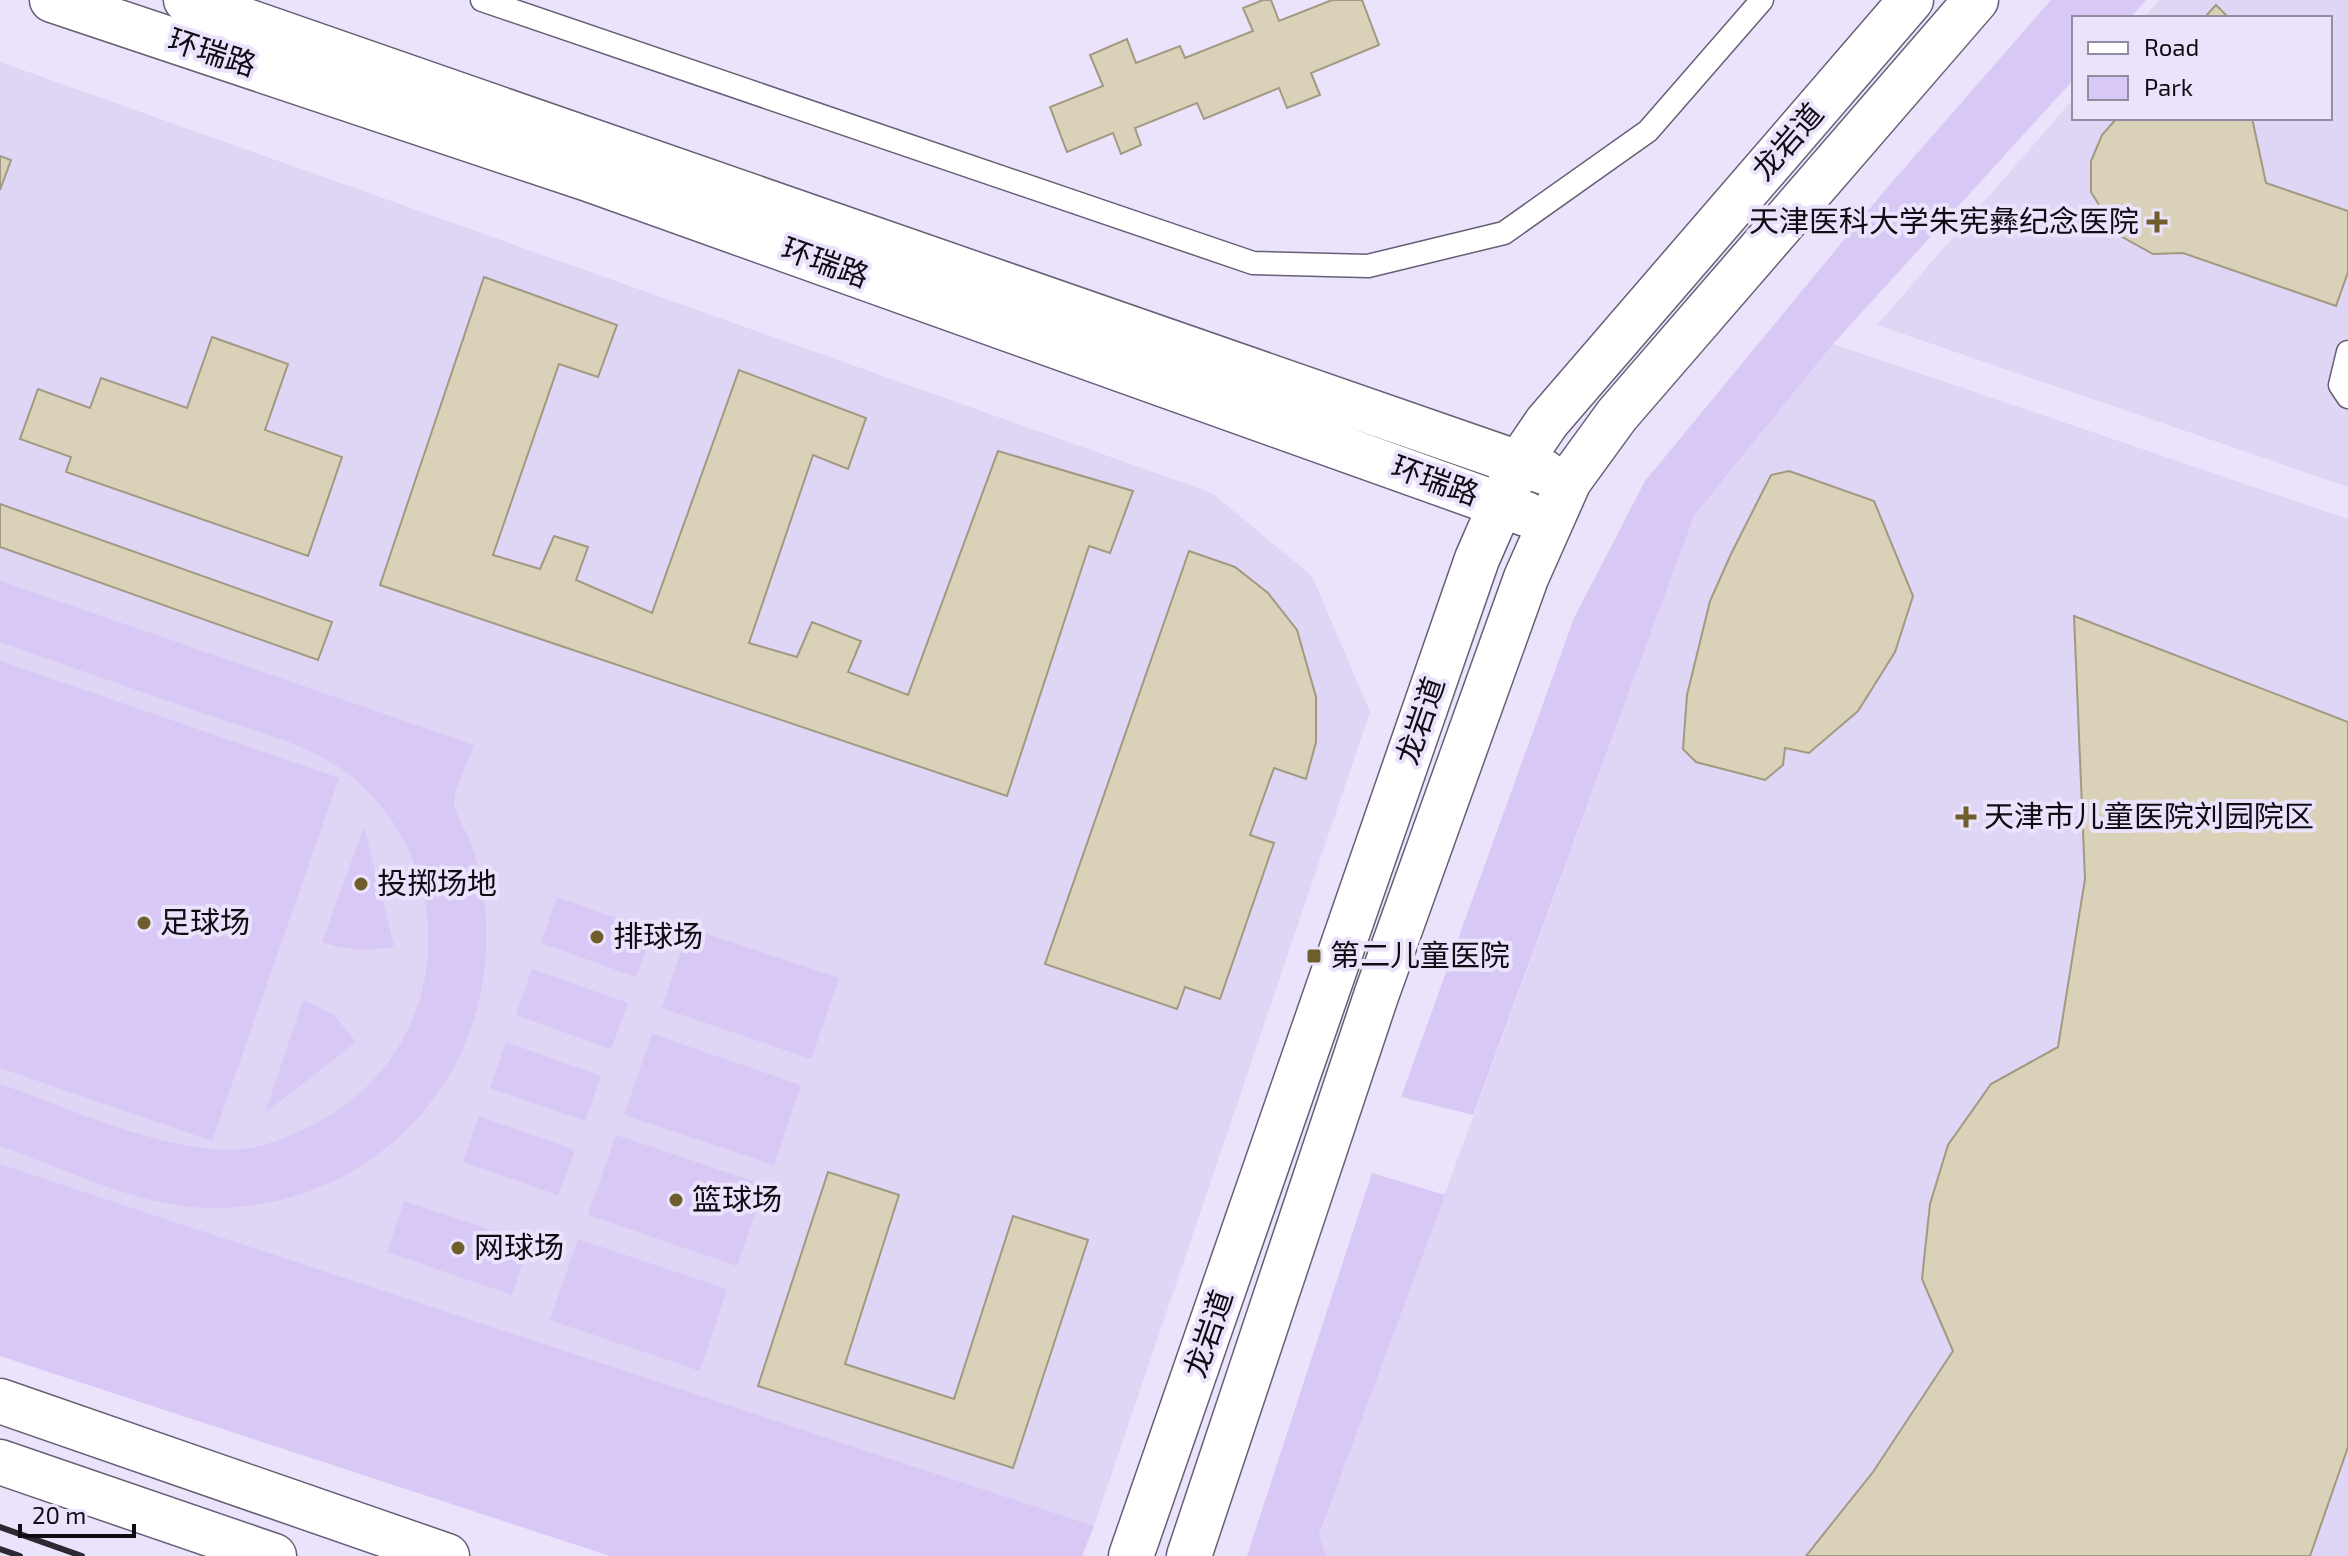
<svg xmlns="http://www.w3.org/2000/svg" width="2348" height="1556" font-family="'Exo 2','Noto Sans SC',sans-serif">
<rect width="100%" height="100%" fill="#ebe3fc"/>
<path fill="#dfd5f5" d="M 2159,0 L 2348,0 L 2348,487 L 1877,325 L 2074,98 L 2074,118 L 2330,118 L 2330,18 L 2144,18 Z
M 0,62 L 1212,493 L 1312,576 L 1370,712 L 1094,1526 L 0,1164 Z
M 1833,344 L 2348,519 L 2348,1556 L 1326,1556 L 1319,1536 L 1694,516 Z"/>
<path fill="#d7c8f6" d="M 2051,0 L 2146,0 L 2130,18 L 2074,18 L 2074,79 L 1833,344 L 1694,516 L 1473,1115 L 1401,1097 L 1574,618 L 1645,481 L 1886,189 Z
M 0,581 L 474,745 C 469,758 454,789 454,802 C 454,813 466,830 470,841 C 482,876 488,911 486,948 C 480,1105 346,1220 190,1207 C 129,1201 59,1167 0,1146 L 0,1084 C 71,1108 169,1156 243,1149 C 270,1146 298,1133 322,1120 C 448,1050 465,878 358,782 C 318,746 260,733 211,716 C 140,691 70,667 0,642 Z
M 0,661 L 339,778 L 212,1141 L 0,1068 Z
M 364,827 L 394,946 C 370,952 346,951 322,942 Z
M 557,897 L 653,931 L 636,977 L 541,943 Z
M 689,928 L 839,978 L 811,1059 L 662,1008 Z
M 532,969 L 628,1003 L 611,1049 L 516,1015 Z
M 303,1000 L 334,1015 L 356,1042 L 265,1113 Z
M 652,1034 L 801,1085 L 774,1165 L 624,1115 Z
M 506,1042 L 601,1076 L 585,1121 L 490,1088 Z
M 479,1116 L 575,1150 L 558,1195 L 463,1162 Z
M 616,1135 L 765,1185 L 737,1266 L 588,1215 Z
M 0,1164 L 1094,1526 L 1082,1556 L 610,1556 L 0,1356 Z
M 1372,1173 L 1445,1195 L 1319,1535 L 1326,1556 L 1247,1556 Z
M 404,1201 L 529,1243 L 512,1295 L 387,1252 Z
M 578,1239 L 727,1289 L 700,1371 L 550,1320 Z"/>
<path fill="#dad1b9" stroke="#a29982" stroke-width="2" d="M 1263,0 L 1271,0 L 1279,21 L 1332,0 L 1362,0 L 1379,45 L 1311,73 L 1320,95 L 1287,108 L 1279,88 L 1204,119 L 1197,103 L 1135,128 L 1141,145 L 1121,154 L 1113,133 L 1067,152 L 1050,107 L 1103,86 L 1090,55 L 1127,39 L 1136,63 L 1180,46 L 1185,58 L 1253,31 L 1243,8 Z
M 2216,5 L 2229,18 L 2204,18 Z
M 2117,118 L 2252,118 L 2266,183 L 2348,211 L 2348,272 L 2336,306 L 2183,253 L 2153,254 L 2117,234 L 2091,192 L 2091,161 L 2102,135 Z
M 0,156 L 11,160 L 0,190 Z
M 484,277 L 617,325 L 598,377 L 559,364 L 493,555 L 540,569 L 554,536 L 588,547 L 576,580 L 652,613 L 739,370 L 866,418 L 848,469 L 813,455 L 749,643 L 797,657 L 812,622 L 861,641 L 848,672 L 908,695 L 998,451 L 1133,491 L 1110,553 L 1089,546 L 1007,796 L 380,585 Z
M 212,337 L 288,364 L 265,430 L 342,457 L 308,556 L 66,472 L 71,457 L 20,439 L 38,389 L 90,408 L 101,378 L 187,408 Z
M 1789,471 L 1874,501 L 1913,596 L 1895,652 L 1858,711 L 1809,753 L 1785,748 L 1783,765 L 1765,780 L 1696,762 L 1683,749 L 1687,695 L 1710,601 L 1731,554 L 1771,475 Z
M 0,504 L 332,622 L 318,660 L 0,547 Z
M 1189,551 L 1235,567 L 1268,593 L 1297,630 L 1316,697 L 1316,742 L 1306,779 L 1274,768 L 1250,835 L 1274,843 L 1220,999 L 1185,987 L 1177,1009 L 1045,964 Z
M 2074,616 L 2348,722 L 2348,1447 L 2310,1556 L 1806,1556 L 1873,1472 L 1953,1351 L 1922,1279 L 1930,1204 L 1948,1145 L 1991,1084 L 2058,1047 L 2085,879 Z
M 828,1172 L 899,1195 L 845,1364 L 954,1399 L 1013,1216 L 1088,1240 L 1013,1468 L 758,1386 Z"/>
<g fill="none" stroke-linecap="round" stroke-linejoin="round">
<defs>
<path id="service" d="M 482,0 L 1253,263 L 1368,266 L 1504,233 L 1648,131 L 1762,0
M 2348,352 L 2340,385 L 2348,397"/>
<path id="secondary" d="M 52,0 L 588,179 L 1526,514
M 186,0 L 1544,472
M 1131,1556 L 1477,559 L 1519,463 L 1547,422 L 1911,0
M 1189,1556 L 1376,996 L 1526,578 L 1569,481 L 1617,415 L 1976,0"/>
<path id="primary" d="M 0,1401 L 447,1556
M 0,1462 L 274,1556"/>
</defs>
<use href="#service" stroke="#665f75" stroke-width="25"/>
<use href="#secondary" stroke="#665f75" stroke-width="47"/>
<use href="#primary" stroke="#665f75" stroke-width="47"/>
<use href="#service" stroke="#fff" stroke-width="22"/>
<use href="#secondary" stroke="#fff" stroke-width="44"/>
<use href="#primary" stroke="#fff" stroke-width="44"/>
<path stroke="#2d2933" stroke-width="6" d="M 0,1527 L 82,1556
M 0,1549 L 20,1556"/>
</g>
<g fill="#6f5d2b" stroke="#ebe3fc" stroke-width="3">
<path d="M2153 210h8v8h8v8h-8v8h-8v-8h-8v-8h8z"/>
<path d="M1962 805h8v8h8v8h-8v8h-8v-8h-8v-8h8z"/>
<circle cx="361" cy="884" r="8"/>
<circle cx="144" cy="923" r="8"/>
<circle cx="597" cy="937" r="8"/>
<rect x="1306" y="948" width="16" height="16" rx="4"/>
<circle cx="676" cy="1200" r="8"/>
<circle cx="458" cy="1248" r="8"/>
</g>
<g text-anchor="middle" stroke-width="8" stroke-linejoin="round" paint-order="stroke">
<g font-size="30" fill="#0f0c14" stroke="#ebe3fc">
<text transform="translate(212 53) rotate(18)" y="10">环瑞路</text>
<text transform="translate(1788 142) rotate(-49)" y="10">龙岩道</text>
<text transform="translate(825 263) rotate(20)" y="10">环瑞路</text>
<text transform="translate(1435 481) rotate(20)" y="10">环瑞路</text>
<text transform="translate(1421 721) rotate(-71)" y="10">龙岩道</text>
<text transform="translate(1209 1334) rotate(-71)" y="10">龙岩道</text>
</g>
<g font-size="30" fill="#0f0c14" stroke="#ebe3fc" text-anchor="start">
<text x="2139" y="232" text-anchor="end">天津医科大学朱宪彝纪念医院</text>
<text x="1984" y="827">天津市儿童医院刘园院区</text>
<text x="377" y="894">投掷场地</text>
<text x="160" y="933">足球场</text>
<text x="613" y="947">排球场</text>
<text x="1330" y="966">第二儿童医院</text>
<text x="692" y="1210">篮球场</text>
<text x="474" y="1258">网球场</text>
</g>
</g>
<rect x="2072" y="16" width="260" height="104" fill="#ebe3fc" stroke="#938d9f" stroke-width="2"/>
<rect x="2088" y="42" width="40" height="12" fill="#ffffff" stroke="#938d9f" stroke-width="2"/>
<text x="2144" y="56" font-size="24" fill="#0f0c14">Road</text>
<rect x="2088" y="76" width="40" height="24" fill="#d7c8f6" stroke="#938d9f" stroke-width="2"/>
<text x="2144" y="96" font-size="24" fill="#0f0c14">Park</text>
<path d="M20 1524v12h114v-12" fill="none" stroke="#0f0c14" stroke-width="4"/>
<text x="32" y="1524" font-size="24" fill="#0f0c14" stroke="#ebe3fc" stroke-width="6" paint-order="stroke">20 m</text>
</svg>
